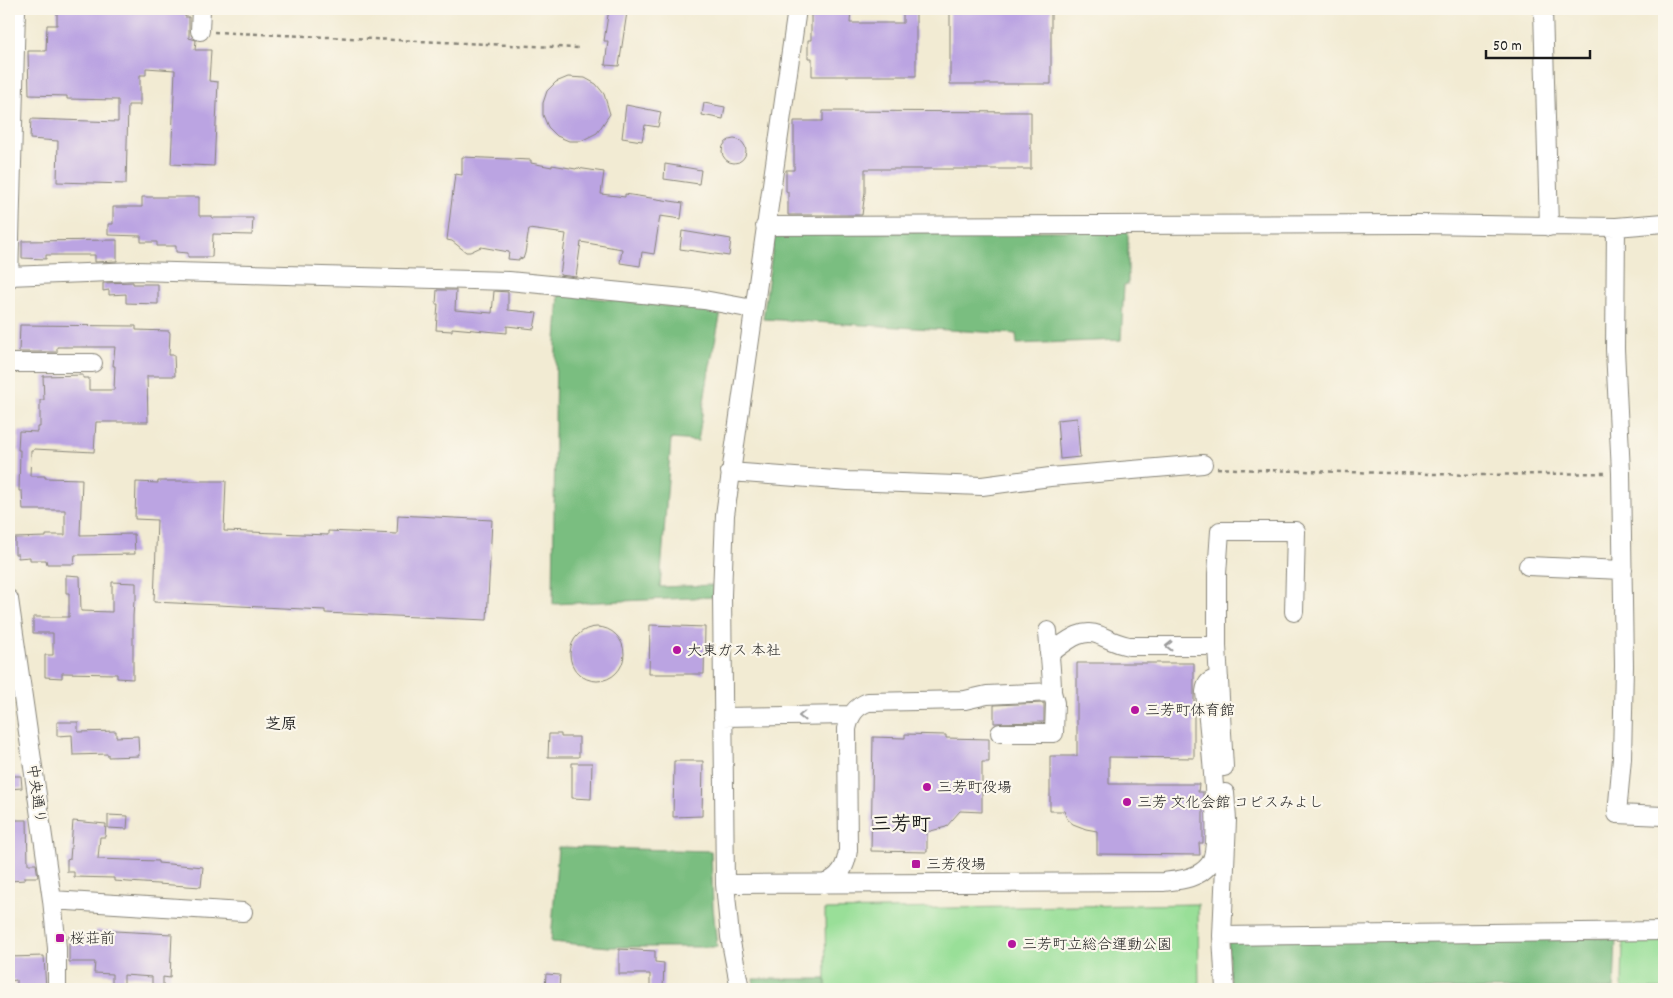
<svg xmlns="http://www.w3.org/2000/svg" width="1673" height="998" font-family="Dekko,'Klee One',sans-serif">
<rect width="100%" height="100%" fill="#fbf7ec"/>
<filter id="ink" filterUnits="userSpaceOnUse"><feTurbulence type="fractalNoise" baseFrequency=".02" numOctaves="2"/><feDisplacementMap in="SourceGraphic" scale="10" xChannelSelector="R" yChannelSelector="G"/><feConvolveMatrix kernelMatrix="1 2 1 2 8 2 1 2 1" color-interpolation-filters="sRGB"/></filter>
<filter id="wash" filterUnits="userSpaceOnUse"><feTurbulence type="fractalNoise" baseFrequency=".0096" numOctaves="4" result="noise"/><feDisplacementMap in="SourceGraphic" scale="20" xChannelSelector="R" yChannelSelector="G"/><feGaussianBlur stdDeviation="1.12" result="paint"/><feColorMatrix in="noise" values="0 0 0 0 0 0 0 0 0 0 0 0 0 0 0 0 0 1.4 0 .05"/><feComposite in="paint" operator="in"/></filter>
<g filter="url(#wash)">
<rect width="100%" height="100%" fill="#f2ebd3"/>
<path fill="#99df98" stroke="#5a7e5a" d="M 1198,904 L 1199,989 L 826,989 L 825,910 Z
M 1623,937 L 1664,937 L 1664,989 L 1622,989 Z"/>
<path fill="#7abe80" stroke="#4b6d4e" d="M 775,231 L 1128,231 L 1128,285 L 1124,286 L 1121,340 L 1017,344 L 1016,334 L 763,319 Z
M 559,294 L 721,312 L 708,376 L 698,441 L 671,439 L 660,587 L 714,585 L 714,597 L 553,604 L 556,341 Z
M 558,847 L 711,851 L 713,907 L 717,947 L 609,947 L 551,942 Z
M 1616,938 L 1614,989 L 1230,989 L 1228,940 Z
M 753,979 L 826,979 L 826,989 L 755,989 Z"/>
<g id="blocks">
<path fill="#bba4e2" d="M 57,9 L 186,9 L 185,17 L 189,17 L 189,38 L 196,40 L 195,50 L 211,50 L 209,81 L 218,82 L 214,166 L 171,164 L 175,70 L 146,68 L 146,75 L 140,75 L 140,105 L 128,105 L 126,184 L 57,182 L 58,141 L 30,139 L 31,119 L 118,122 L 118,100 L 67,99 L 67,96 L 29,95 L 28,51 L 46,51 L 47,25 L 57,25 Z
M 609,9 L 627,12 L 619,66 L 605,65 L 608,41 L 604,41 Z
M 811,9 L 851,9 L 850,23 L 903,23 L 903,9 L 916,9 L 916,76 L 812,76 L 812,58 L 808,58 L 808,40 L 811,40 Z
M 950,9 L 1051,9 L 1051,84 L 950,84 Z
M 568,77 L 585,78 L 596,84 L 604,94 L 610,114 L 597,133 L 581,141 L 569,141 L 557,136 L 548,127 L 543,115 L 543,103 L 547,91 L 556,82 Z
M 704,103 L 725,107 L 723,119 L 702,115 Z
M 626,105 L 661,112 L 658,127 L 645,125 L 642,141 L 622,138 Z
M 823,111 L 1031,112 L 1031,169 L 865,169 L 865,192 L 862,215 L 788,215 L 788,192 L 786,191 L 786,170 L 794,170 L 794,121 L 823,121 Z
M722 151a12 12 0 1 1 24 0a12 12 0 1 1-24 0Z
M 462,157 L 531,160 L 531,163 L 552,167 L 552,165 L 576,169 L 577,168 L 604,172 L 601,194 L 625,197 L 625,194 L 683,203 L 681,219 L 660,216 L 654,254 L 642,252 L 640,266 L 620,263 L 622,249 L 581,242 L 576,277 L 560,275 L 566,234 L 529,229 L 525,253 L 523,259 L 519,258 L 519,260 L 508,259 L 509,252 L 481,247 L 470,252 L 466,252 L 452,241 L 447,240 L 455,174 L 462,175 Z
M 665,164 L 701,170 L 699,184 L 664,179 Z
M 142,197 L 199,197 L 199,216 L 212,216 L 212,218 L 253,218 L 252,235 L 213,234 L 212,257 L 188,257 L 188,253 L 176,252 L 176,246 L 157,246 L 157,242 L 141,242 L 141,236 L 108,235 L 108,224 L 113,224 L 113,207 L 142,207 Z
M 682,231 L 731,239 L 729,256 L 680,249 Z
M 117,240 L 117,261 L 95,262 L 95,255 L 46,255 L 46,259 L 22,258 L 22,241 Z
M 133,282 L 133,284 L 158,284 L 158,304 L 126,303 L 126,294 L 109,295 L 109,290 L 103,291 L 103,283 Z
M 437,290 L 456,290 L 455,310 L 492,313 L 494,291 L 508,292 L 508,310 L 537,313 L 534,329 L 507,326 L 507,333 L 452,328 L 452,331 L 436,330 L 438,304 L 436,304 Z
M 20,325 L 136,326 L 136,330 L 169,331 L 170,333 L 169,355 L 174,355 L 175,376 L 147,376 L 148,422 L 96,422 L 94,452 L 34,449 L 33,451 L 31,451 L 30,476 L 45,476 L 45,478 L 82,479 L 80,535 L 134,534 L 135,554 L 75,555 L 74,564 L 47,564 L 46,560 L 30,560 L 30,557 L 18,558 L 18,554 L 15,554 L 15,538 L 46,537 L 46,535 L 65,535 L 65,510 L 23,510 L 22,491 L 19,491 L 20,450 L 18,450 L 19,431 L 37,432 L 37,427 L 40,427 L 40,400 L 44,400 L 43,376 L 83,375 L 83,378 L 89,378 L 89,390 L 114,390 L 115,366 L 113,366 L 115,347 L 57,347 L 57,352 L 19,352 Z
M 1077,418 L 1080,457 L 1060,459 L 1057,420 Z
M 158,481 L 226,481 L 224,531 L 328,535 L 328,531 L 397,534 L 398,515 L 492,520 L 487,620 L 325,613 L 325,610 L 154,602 L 157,520 L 135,519 L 136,482 L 158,483 Z
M 66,575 L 80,576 L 81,611 L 112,612 L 112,582 L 136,583 L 136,601 L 134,601 L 133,616 L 133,679 L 117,678 L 117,674 L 63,673 L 62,673 L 62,678 L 45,677 L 45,655 L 53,655 L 53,633 L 33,633 L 33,617 L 69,617 L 69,593 L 66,593 Z
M 650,625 L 705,627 L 704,674 L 649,674 Z
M570 654a27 27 0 1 1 54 0a27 27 0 1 1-54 0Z
M 1077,663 L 1194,663 L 1194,758 L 1109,757 L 1109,784 L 1199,784 L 1198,792 L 1203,792 L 1203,843 L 1199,843 L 1200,855 L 1097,854 L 1097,831 L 1086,829 L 1073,824 L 1067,819 L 1064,811 L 1050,811 L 1050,756 L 1077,756 Z
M 1044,703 L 1044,722 L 994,723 L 994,705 Z
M 57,722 L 78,722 L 78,732 L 116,731 L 116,737 L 138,736 L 139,756 L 108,757 L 108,754 L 73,755 L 72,735 L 57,736 Z
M 549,734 L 561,734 L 561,737 L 579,737 L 579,757 L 548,757 Z
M 905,734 L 946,735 L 946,738 L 989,739 L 989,762 L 982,762 L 982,812 L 960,811 L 946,827 L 927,832 L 927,852 L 871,851 L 873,737 L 905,738 Z
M 674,761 L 703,761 L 702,816 L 673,817 Z
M 572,763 L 592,763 L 591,799 L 572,798 Z
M 9,776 L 21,776 L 22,788 L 9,789 Z
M 108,815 L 128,816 L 127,829 L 108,828 Z
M 9,820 L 27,820 L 28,864 L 36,864 L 38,877 L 25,877 L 25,880 L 9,881 Z
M 73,821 L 106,824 L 105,837 L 100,837 L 98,859 L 158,861 L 158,863 L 203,867 L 201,887 L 114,881 L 114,878 L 74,877 L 74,872 L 67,872 L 67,860 L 70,859 Z
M 96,930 L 172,934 L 170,978 L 163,977 L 163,989 L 152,989 L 152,977 L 124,975 L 124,989 L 112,989 L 112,974 L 94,973 L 95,962 L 69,962 L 69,935 L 96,935 Z
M 619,949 L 655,951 L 655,962 L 664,963 L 663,989 L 650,988 L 650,974 L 619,974 Z
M 44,956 L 46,989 L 16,989 L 16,980 L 9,981 L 9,957 Z
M 546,974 L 560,975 L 559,989 L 545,989 Z"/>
</g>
</g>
<g filter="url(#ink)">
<use href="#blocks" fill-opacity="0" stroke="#878478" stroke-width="1"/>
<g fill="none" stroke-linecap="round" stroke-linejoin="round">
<defs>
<path id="minor" d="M 1543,9 L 1549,227
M 200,31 L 201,9
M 765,226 L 1419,224 L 1616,227 L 1664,223
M 1616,227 L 1615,349 L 1621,473 L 1624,666 L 1622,758 L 1617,814 L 1664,816
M 9,276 L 136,271 L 509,281 L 704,300 L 753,309
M 9,279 L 16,9
M 9,363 L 93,363
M 730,472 L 848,481 L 982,486 L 1050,477 L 1203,464
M 1528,566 L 1623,570
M 9,599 L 52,900 L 57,948 L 57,989
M 1049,654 C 1064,644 1080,627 1099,635 C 1110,640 1117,644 1129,646 L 1217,646
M 723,717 L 851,715
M 1000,733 L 1054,733 L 1055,703 L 1052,692
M 1224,767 L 1217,646 L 1217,574 L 1220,531 L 1296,531 L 1294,612
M 725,884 L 1163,882 C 1179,880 1198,879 1209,865 C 1224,846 1208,722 1205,692 C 1206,683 1209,680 1219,678
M 824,884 C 840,877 846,867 848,850 L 847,729 C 850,715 855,707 868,702 L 965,700 L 987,695 L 1052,692 C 1052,671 1049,651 1048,631
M 52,900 L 243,912
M 1222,936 L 1664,931
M 740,989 L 730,937 L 725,884 L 722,595 L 725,515 L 797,9
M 1225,989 L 1222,936 L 1227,820 L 1225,793"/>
</defs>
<use href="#minor" stroke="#878478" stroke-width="20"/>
<path stroke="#878478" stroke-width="2.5" stroke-dasharray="4 4" stroke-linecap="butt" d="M 214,32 L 578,48
M 1217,468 L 1259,470 L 1477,475 L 1606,473"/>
<use href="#minor" stroke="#fff" stroke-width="18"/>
</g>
<defs><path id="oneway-chevron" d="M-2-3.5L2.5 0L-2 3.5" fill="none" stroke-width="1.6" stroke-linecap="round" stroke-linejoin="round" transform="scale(1.25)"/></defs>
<g stroke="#999">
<use href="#oneway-chevron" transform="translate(1169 646) rotate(-180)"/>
<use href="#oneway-chevron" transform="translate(802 716) rotate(179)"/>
</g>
</g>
<g fill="#b5179e" stroke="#fbf7ec" stroke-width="2">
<circle cx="677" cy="650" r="5"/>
<circle cx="1135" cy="710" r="5"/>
<circle cx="927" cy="787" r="5"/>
<circle cx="1127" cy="802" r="5"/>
<rect x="911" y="859" width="10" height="10" rx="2.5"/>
<rect x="55" y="933" width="10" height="10" rx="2.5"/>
<circle cx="1012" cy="944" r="5"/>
</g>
<g text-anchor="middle" stroke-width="4.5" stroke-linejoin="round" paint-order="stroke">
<g font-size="15" fill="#1c1c1c" stroke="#fbf7ec" text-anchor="start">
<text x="687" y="655">大東ガス 本社</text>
<text x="1145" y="715">三芳町体育館</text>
<text x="937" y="792">三芳町役場</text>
<text x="1137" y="807">三芳 文化会館 コピスみよし</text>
<text x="926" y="869">三芳役場</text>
<text x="70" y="943">桜荘前</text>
<text x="1022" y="949">三芳町立総合運動公園</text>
</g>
<g font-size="15" fill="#1c1c1c" stroke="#fbf7ec">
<text transform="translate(37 794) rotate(82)" y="5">中央通り</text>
</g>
<g font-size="16" font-weight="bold" fill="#1c1c1c" stroke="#fbf7ec">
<text x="281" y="729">芝原</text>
</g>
<g font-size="20" font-weight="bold" fill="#1c1c1c" stroke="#fbf7ec">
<text x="901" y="830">三芳町</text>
</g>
</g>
<rect width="1673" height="998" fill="none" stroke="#fbf7ec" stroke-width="30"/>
<path d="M1486 50v8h104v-8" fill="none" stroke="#1c1c1c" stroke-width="2.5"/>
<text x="1493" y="50" font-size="15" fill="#1c1c1c" stroke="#fbf7ec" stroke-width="4" paint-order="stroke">50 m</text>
</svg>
